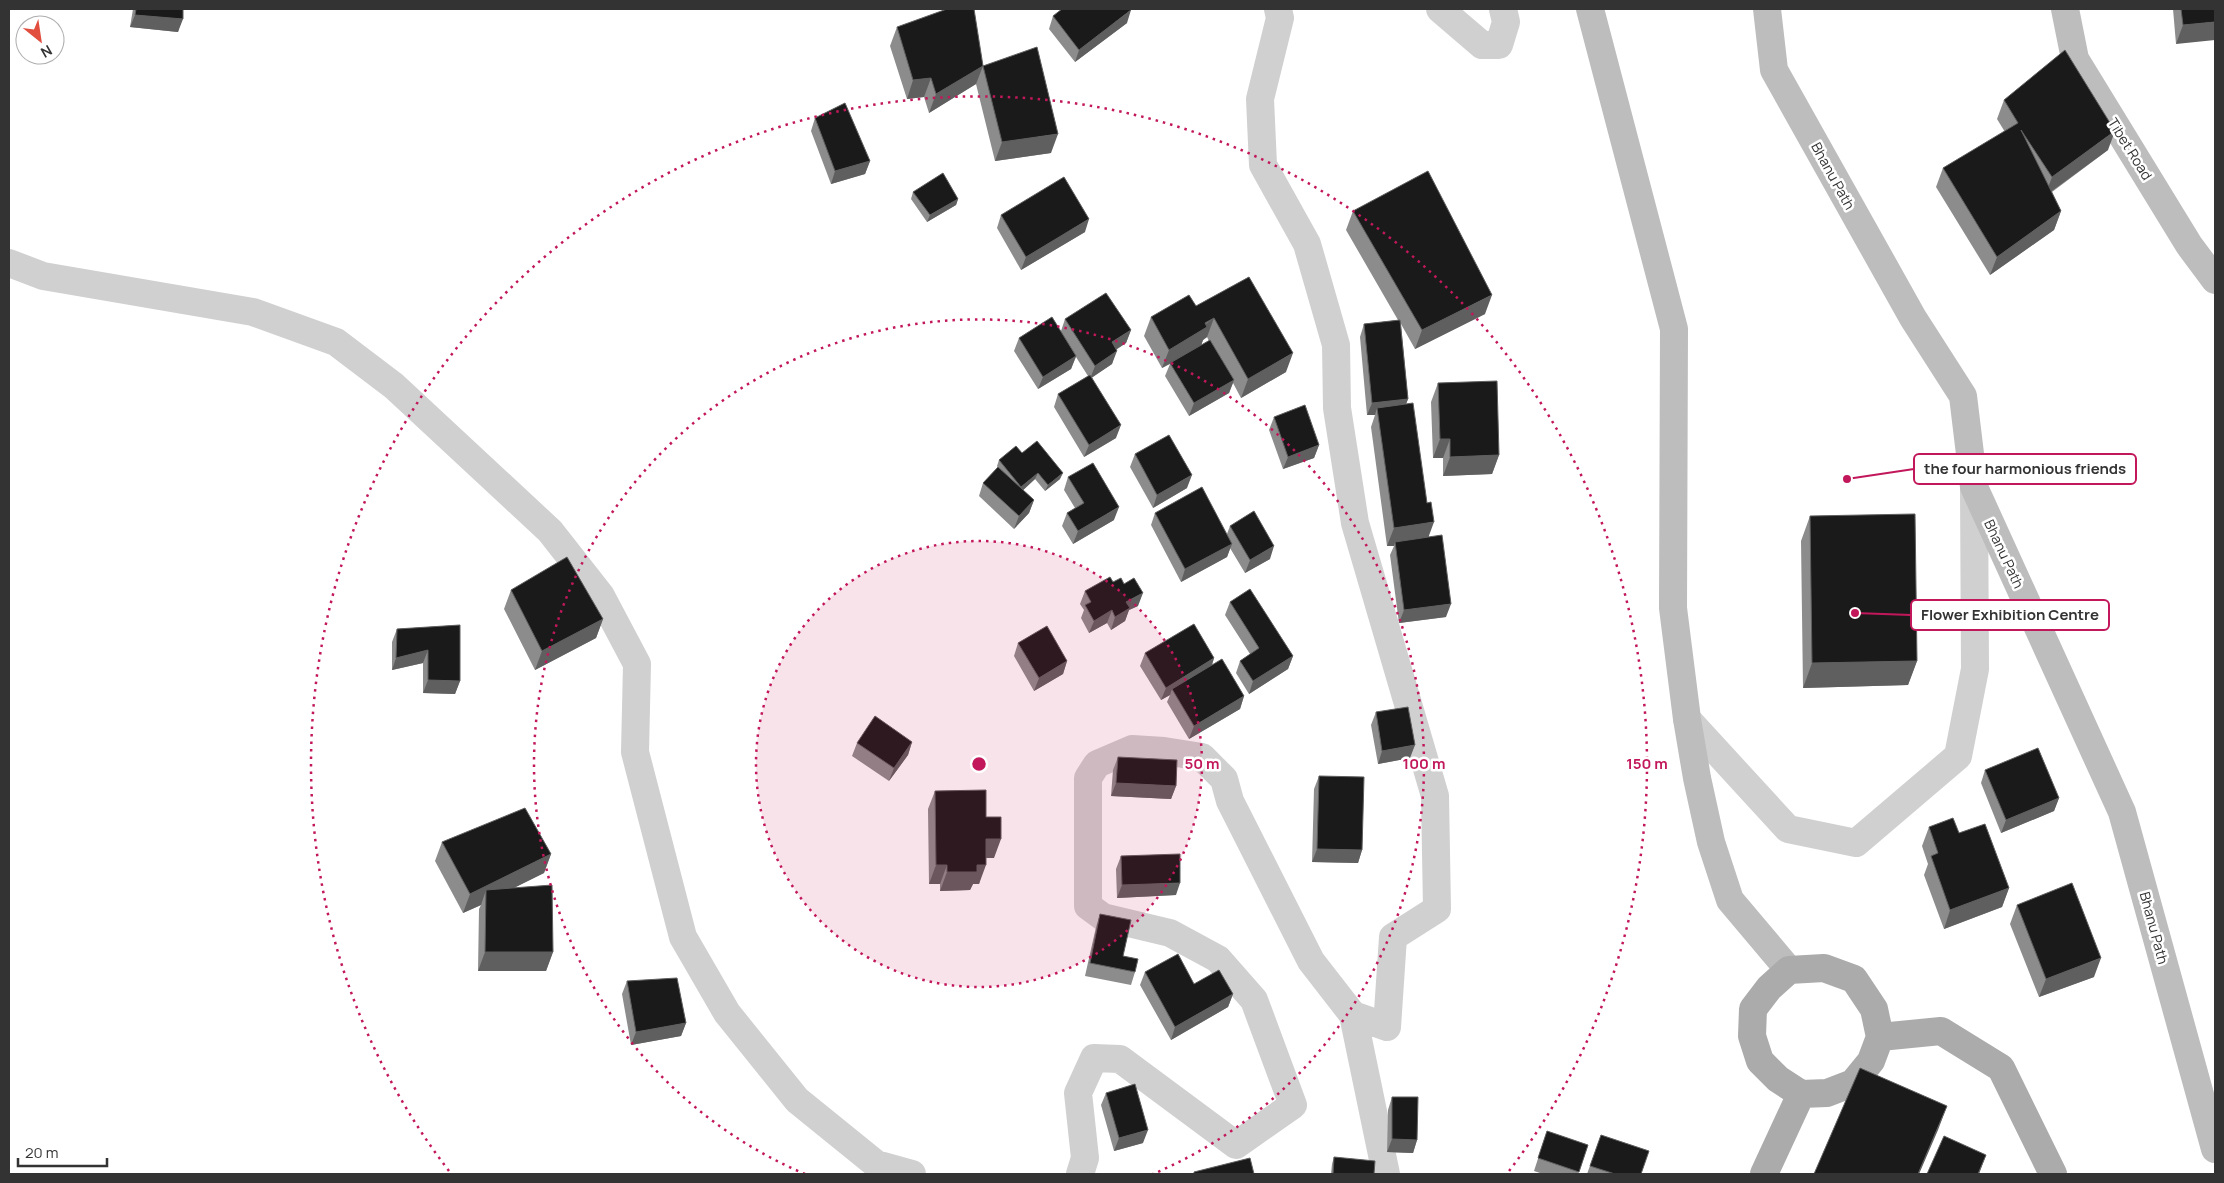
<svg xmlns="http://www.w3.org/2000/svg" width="2224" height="1183" font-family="Manrope,sans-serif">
<rect width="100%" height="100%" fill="#fff"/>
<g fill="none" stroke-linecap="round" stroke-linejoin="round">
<path stroke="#d0d0d0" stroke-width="28" d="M 1440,9 L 1482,45 L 1499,45 L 1506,22 L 1503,9
M 9,263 L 43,276 L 253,312 L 336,342 L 394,386 L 550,531 L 601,596 L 637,664 L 635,752 L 683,937 L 727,1013 L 797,1100 L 876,1164 L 912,1174
M 1687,719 L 1788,829 L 1856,843 L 1958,756 L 1975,669 L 1974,487
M 1353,1015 L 1386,1174
M 1080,1174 L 1085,1158 L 1078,1093 L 1094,1058 L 1120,1059 L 1236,1145 L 1293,1105 L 1254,1000 L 1218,959 L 1170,933 L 1103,917 L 1088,906 L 1088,778 L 1097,764 L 1132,749 L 1164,751 L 1202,757 L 1224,779 L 1230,801 L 1311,961 L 1353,1015 L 1387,1027 L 1393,937 L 1437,909 L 1435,796 L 1355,523 L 1337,408 L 1336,345 L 1307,244 L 1263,165 L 1260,99 L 1280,18 L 1278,9"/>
<path stroke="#bdbdbd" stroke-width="28" d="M 1590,9 L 1674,329 L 1673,608 L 1687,719 L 1697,778 L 1711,842 L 1730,900 L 1789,970
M 1767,9 L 1774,70 L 1913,318 L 1963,396 L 1974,487 L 2122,812 L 2215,1149
M 2065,9 L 2075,59 L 2189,245 L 2215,280"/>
<path stroke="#ababab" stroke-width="28" d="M 1824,968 L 1854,979 L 1874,1009 L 1880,1037 L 1871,1061 L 1853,1083 L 1827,1093 L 1801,1094 L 1778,1079 L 1760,1061 L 1752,1036 L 1753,1009 L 1769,988 L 1789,970 Z
M 1880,1037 L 1941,1031 L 2001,1068 L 2053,1174
M 1764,1174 L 1801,1094"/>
</g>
<path fill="#8c8c8c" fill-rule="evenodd" d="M 133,9 L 183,9 L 178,32 L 130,27 Z
M 2173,9 L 2215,9 L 2176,44 Z
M 1053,16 L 1127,23 L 1075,62 L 1049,29 Z
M 897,27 L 983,66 L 1051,153 L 995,161 L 976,84 L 929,113 L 924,97 L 907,99 L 890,46 Z
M 2004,100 L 2108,150 L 2052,192 L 2061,211 L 2054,230 L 1990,275 L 1936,187 L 1943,168 L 2005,132 L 1997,119 Z
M 815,118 L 870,161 L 865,174 L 831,184 L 811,131 Z
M 913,192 L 958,199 L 956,205 L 927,222 L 911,199 Z
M 1353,211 L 1485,314 L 1415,349 L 1401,324 L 1408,399 L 1406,404 L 1429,537 L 1446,617 L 1399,623 L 1390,555 L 1394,546 L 1387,546 L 1371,427 L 1375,415 L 1367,415 L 1360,337 L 1364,324 L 1398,320 L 1346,230 Z
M 1001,215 L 1085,232 L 1021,270 L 997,228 Z
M 1249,277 L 1286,372 L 1241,398 L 1233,383 L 1229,393 L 1189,416 L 1165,376 L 1170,364 L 1162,368 L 1144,336 L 1151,317 L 1196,306 ZM 1207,337 L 1209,341 L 1201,345 L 1203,340 Z
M 1065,319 L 1131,330 L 1126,343 L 1116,350 L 1112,364 L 1092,377 L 1116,438 L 1084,457 L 1054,407 L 1058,394 L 1088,376 L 1076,357 L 1071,369 L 1038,389 L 1014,351 L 1019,338 L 1061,331 Z
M 1438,383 L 1499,455 L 1492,474 L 1443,476 L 1443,458 L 1433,458 L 1431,402 Z
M 1274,417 L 1319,445 L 1314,458 L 1283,469 L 1269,430 Z
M 1022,453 L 1060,479 L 1045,491 L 1035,479 L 1023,490 L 1034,500 L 1029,513 L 1014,529 L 979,496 L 983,483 L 998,468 L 997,466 L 999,460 Z
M 1135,454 L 1187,488 L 1153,508 L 1130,467 Z
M 1068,477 L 1114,520 L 1073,544 L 1062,526 L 1067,513 L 1075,508 L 1064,490 Z
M 1155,513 L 1227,534 L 1230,526 L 1270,559 L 1245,573 L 1230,548 L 1227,557 L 1181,582 L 1151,525 Z
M 1810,516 L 1917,661 L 1908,685 L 1803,688 L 1801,541 Z
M 1113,582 L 1138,606 L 1129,610 L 1125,621 L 1111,630 L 1107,623 L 1089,633 L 1081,618 L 1084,610 L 1080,604 L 1085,591 Z
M 511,590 L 603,619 L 596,638 L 535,670 L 504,609 Z
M 1230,602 L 1293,656 L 1288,669 L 1249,694 L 1236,673 L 1240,661 L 1250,654 L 1225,615 Z
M 460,625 L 460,681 L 455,694 L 423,693 L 423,663 L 392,670 L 392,642 L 397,629 Z
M 1018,643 L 1067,661 L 1063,674 L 1034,691 L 1014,656 Z
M 1145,653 L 1214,658 L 1212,665 L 1244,696 L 1240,709 L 1189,739 L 1167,702 L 1170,695 L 1161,700 L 1140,666 Z
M 1376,712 L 1410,758 L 1378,764 L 1371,725 Z
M 912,742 L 908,755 L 889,781 L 852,756 L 857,743 Z
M 1118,757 L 1176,786 L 1171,799 L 1111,796 L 1113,770 Z
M 1985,770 L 2059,798 L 2054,811 L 2001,833 L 1981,783 Z
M 1319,776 L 1362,850 L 1358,863 L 1312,862 L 1314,789 Z
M 935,791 L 986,817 L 994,858 L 986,858 L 979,884 L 973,884 L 970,890 L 940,891 L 940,884 L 929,884 L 928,809 Z
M 1929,827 L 1959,833 L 2009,888 L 2002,907 L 1944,929 L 1924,875 L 1928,864 L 1922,846 Z
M 442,842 L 551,854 L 544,873 L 515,887 L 553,952 L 546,971 L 478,971 L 479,909 L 481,905 L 463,913 L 435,861 Z
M 1121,856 L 1176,895 L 1117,898 L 1116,869 Z
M 2017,905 L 2094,977 L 2039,997 L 2010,924 Z
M 1100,914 L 1123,956 L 1135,972 L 1131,985 L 1085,976 L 1096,927 Z
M 1145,972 L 1194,984 L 1233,994 L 1228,1007 L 1171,1040 L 1140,985 Z
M 627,981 L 686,1023 L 681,1036 L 631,1045 L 622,994 Z
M 1106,1093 L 1143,1143 L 1114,1151 L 1101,1105 Z
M 1392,1097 L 1417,1140 L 1413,1153 L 1387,1152 L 1388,1110 Z
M 1547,1131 L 1588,1145 L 1578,1174 L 1543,1174 L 1534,1171 Z
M 1601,1135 L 1641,1174 L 1587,1174 Z
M 1334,1157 L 1374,1174 L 1331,1174 L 1332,1164 Z"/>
<path fill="#5f5f5f" d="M 1131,10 L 1127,23 L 1075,62 L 1079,50 Z
M 135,15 L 183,19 L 178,32 L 130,27 Z
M 2215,22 L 2215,40 L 2176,44 L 2183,25 Z
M 983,66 L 976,84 L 929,113 L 936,94 Z
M 931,78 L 924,97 L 907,99 L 913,80 Z
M 2115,131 L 2108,150 L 2045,196 L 2052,177 Z
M 1058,134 L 1051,153 L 995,161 L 1002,142 Z
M 870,161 L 865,174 L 831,184 L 835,171 Z
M 958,199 L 956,205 L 927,222 L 930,215 Z
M 2061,211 L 2054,230 L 1990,275 L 1997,257 Z
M 1089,219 L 1085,232 L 1021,270 L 1026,257 Z
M 1492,295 L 1485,314 L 1415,349 L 1422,330 Z
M 1214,318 L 1207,337 L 1203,340 L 1201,346 L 1162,368 L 1169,350 Z
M 1131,330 L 1126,343 L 1107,355 L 1112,342 Z
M 1117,351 L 1112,364 L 1090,379 L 1095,366 Z
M 1293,353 L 1286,372 L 1241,398 L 1248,379 Z
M 1076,356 L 1071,369 L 1038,389 L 1043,377 Z
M 1234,380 L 1229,393 L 1189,416 L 1194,403 Z
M 1408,399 L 1403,412 L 1377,408 L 1375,415 L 1367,415 L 1372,403 Z
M 1121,425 L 1116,438 L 1084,457 L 1089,445 Z
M 1440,439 L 1450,439 L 1443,458 L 1433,458 Z
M 1319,445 L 1314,458 L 1283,469 L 1288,457 Z
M 1499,455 L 1492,474 L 1443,476 L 1450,457 Z
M 1038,473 L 1035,479 L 1019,494 L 1021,487 Z
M 1063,473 L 1060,479 L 1045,491 L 1048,485 Z
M 1192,475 L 1187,488 L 1153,508 L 1157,495 Z
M 1034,500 L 1029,513 L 1014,529 L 1019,516 Z
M 1119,507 L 1114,520 L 1073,544 L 1078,531 Z
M 1434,522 L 1427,541 L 1395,542 L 1394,546 L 1387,546 L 1394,528 Z
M 1232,544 L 1227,557 L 1181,582 L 1185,569 Z
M 1274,546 L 1270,559 L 1245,573 L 1250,560 Z
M 1143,593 L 1138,606 L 1129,610 L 1125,621 L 1111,630 L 1115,617 L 1126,602 Z
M 1451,604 L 1446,617 L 1399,623 L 1404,610 Z
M 1112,610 L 1107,623 L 1089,633 L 1094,621 Z
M 603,619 L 596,638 L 535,670 L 542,651 Z
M 428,650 L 423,663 L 392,670 L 396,658 Z
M 1293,656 L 1288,669 L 1249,694 L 1253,681 Z
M 1214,658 L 1210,671 L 1172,689 L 1170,695 L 1161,700 L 1166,688 Z
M 1067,661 L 1063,674 L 1034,691 L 1039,678 Z
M 1917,661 L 1908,685 L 1803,688 L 1812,663 Z
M 428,680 L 460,681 L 455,694 L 423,693 Z
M 1244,696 L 1240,709 L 1189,739 L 1194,726 Z
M 912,742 L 908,755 L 889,781 L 894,768 Z
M 1415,745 L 1410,758 L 1378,764 L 1382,751 Z
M 1116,783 L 1176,786 L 1171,799 L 1111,796 Z
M 2059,798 L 2054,811 L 2001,833 L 2006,820 Z
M 986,839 L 1001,839 L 994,858 L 979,858 Z
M 1317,849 L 1362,850 L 1358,863 L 1312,862 Z
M 551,854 L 544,873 L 486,902 L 486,890 L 481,905 L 463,913 L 470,894 Z
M 936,865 L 947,865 L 940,884 L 929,884 Z
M 977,865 L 986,865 L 979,884 L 973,884 L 970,890 L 940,891 L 947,872 Z
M 1180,883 L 1176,895 L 1117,898 L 1122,885 Z
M 2009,888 L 2002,907 L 1944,929 L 1950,910 Z
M 485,952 L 553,952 L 546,971 L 478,971 Z
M 2101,958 L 2094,977 L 2039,997 L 2046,979 Z
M 1233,994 L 1228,1007 L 1171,1040 L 1175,1027 Z
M 686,1023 L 681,1036 L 631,1045 L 636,1032 Z
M 1947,1106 L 1938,1130 L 1919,1174 L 1918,1174 Z
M 1148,1130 L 1143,1143 L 1114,1151 L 1119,1138 Z
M 1392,1139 L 1417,1140 L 1413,1153 L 1387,1152 Z
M 1986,1155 L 1979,1174 L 1978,1174 Z"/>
<path fill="#1a1a1a" stroke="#5f5f5f" d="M 136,9 L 183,9 L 183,19 L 135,15 Z
M 947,9 L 974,9 L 983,66 L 936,94 L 931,78 L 913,80 L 897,27 Z
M 1062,9 L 1130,9 L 1131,10 L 1079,50 L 1053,16 Z
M 2181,9 L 2215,9 L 2215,22 L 2183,25 Z
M 1037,47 L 1058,134 L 1002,142 L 983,66 Z
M 2065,50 L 2115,131 L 2052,177 L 2021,130 L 2061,211 L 1997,257 L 1943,168 L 2018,123 L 2004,100 Z
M 845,103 L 870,161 L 835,171 L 815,118 Z
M 1428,171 L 1492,295 L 1422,330 L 1353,211 Z
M 943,173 L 958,199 L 930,215 L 913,192 Z
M 1064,177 L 1089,219 L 1026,257 L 1001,215 Z
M 1249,277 L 1293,353 L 1248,379 L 1214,318 L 1205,323 L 1207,327 L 1169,350 L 1151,317 L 1189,295 L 1196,306 Z
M 1106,293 L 1131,330 L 1112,342 L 1117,351 L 1095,366 L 1065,319 Z
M 1052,317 L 1076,356 L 1043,377 L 1019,338 Z
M 1400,320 L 1408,399 L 1372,403 L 1364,324 Z
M 1210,340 L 1234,380 L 1194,403 L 1170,363 Z
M 1090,375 L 1121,425 L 1089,445 L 1058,394 Z
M 1497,381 L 1499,455 L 1450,457 L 1450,439 L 1440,439 L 1438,383 Z
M 1413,403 L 1427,503 L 1431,502 L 1434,522 L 1394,528 L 1377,408 Z
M 1305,405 L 1319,445 L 1288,457 L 1274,417 Z
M 1169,435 L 1192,475 L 1157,495 L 1135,454 Z
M 1037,441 L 1063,473 L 1048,485 L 1038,473 L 1021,487 L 999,460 L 1016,446 L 1022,453 Z
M 1093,463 L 1119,507 L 1078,531 L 1067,513 L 1084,503 L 1068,477 Z
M 998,467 L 1034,500 L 1019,516 L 983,483 Z
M 1202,487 L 1232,544 L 1185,569 L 1155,513 Z
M 1254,511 L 1274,546 L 1250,560 L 1230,526 Z
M 1915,514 L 1917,661 L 1812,663 L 1810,516 Z
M 1442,535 L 1451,604 L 1404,610 L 1395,542 Z
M 567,557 L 603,619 L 542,651 L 511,590 Z
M 1110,577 L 1113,582 L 1121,578 L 1124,584 L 1134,578 L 1143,593 L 1126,602 L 1130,608 L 1115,617 L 1112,610 L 1094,621 L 1085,605 L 1091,602 L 1085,591 Z
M 1250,589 L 1293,656 L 1253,681 L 1240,661 L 1259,648 L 1230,602 Z
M 1194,624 L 1214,658 L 1166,688 L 1145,653 Z
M 460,625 L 460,681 L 428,680 L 428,650 L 396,658 L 397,629 Z
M 1047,626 L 1067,661 L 1039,678 L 1018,643 Z
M 1222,659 L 1244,696 L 1194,726 L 1172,689 Z
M 1408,707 L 1415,745 L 1382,751 L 1376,712 Z
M 875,716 L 912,742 L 894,768 L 857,743 Z
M 2038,748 L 2059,798 L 2006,820 L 1985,770 Z
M 1118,757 L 1177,760 L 1176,786 L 1116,783 Z
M 1319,776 L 1364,777 L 1362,850 L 1317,849 Z
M 986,790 L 986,817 L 1001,817 L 1001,839 L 986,839 L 986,865 L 977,865 L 977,872 L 947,872 L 947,865 L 936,865 L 935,791 Z
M 525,808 L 551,854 L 470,894 L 442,842 Z
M 1953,818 L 1959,833 L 1985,824 L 2009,888 L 1950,910 L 1931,856 L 1938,853 L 1929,827 Z
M 1180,854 L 1180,883 L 1122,885 L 1121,856 Z
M 2072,883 L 2101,958 L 2046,979 L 2017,905 Z
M 552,885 L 553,952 L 485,952 L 486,890 Z
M 1100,914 L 1131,920 L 1123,956 L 1138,959 L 1135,972 L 1090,963 Z
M 1178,954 L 1194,984 L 1219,970 L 1233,994 L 1175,1027 L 1145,972 Z
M 677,978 L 686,1023 L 636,1032 L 627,981 Z
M 1860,1068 L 1947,1106 L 1918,1174 L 1814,1174 Z
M 1135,1084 L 1148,1130 L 1119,1138 L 1106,1093 Z
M 1392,1097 L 1418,1097 L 1417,1140 L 1392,1139 Z
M 1547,1131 L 1588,1145 L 1579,1172 L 1538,1158 Z
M 1601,1135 L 1649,1151 L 1641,1174 L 1615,1174 L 1590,1166 Z
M 1944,1136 L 1986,1155 L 1978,1174 L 1927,1174 Z
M 1334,1157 L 1375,1161 L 1374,1174 L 1333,1174 Z
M 1250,1158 L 1254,1174 L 1194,1174 L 1194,1172 Z"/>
<circle cx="979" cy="764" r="223" fill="#c2185b" fill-opacity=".12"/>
<g fill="none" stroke="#c2185b" stroke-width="2.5" stroke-dasharray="2.5 5">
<circle cx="979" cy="764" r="223"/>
<path d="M805 1174A445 445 0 1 1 1153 1174"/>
<path d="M449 1171A668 668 0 1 1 1509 1171"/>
</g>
<g text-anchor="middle" stroke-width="5" stroke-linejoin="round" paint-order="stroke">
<g font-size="14" fill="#333" stroke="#fff">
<text transform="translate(2130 149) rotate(58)" y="5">Tibet Road</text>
<text transform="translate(1833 176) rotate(61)" y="5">Bhanu Path</text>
<text transform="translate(2004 554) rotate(65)" y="5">Bhanu Path</text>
<text transform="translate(2154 928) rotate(75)" y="5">Bhanu Path</text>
</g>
</g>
<circle cx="979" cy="764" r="8" fill="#c2185b" stroke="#fff" stroke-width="2.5"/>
<g font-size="15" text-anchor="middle" font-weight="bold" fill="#c2185b" stroke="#fff" stroke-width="5" stroke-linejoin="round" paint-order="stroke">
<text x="1202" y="769">50 m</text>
<text x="1424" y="769">100 m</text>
<text x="1647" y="769">150 m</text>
</g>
<path fill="none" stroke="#c2185b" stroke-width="2" d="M1847 479L1914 469M1855 613L1911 615"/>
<g fill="#c2185b" stroke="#fff" stroke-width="2">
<circle cx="1847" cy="479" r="5"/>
<circle cx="1855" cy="613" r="5"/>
</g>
<g fill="#fff" stroke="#c2185b" stroke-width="2">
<rect x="1914" y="454" width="222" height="30" rx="5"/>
<rect x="1911" y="600" width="198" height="30" rx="5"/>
</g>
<g font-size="15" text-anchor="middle" font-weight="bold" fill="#333">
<text x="2025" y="474">the four harmonious friends</text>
<text x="2010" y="620">Flower Exhibition Centre</text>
</g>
<rect width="2224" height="1183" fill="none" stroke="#333333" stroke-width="20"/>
<g transform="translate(40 40) rotate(150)"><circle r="24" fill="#ffffff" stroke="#adadad"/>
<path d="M0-4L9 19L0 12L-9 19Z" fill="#e14e3e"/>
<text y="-8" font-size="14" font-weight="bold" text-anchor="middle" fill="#333333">N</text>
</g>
<path d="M18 1158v8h89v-8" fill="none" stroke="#333333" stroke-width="2.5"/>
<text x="25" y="1158" font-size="15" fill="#333333" stroke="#ffffff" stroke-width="4" paint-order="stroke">20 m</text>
</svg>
